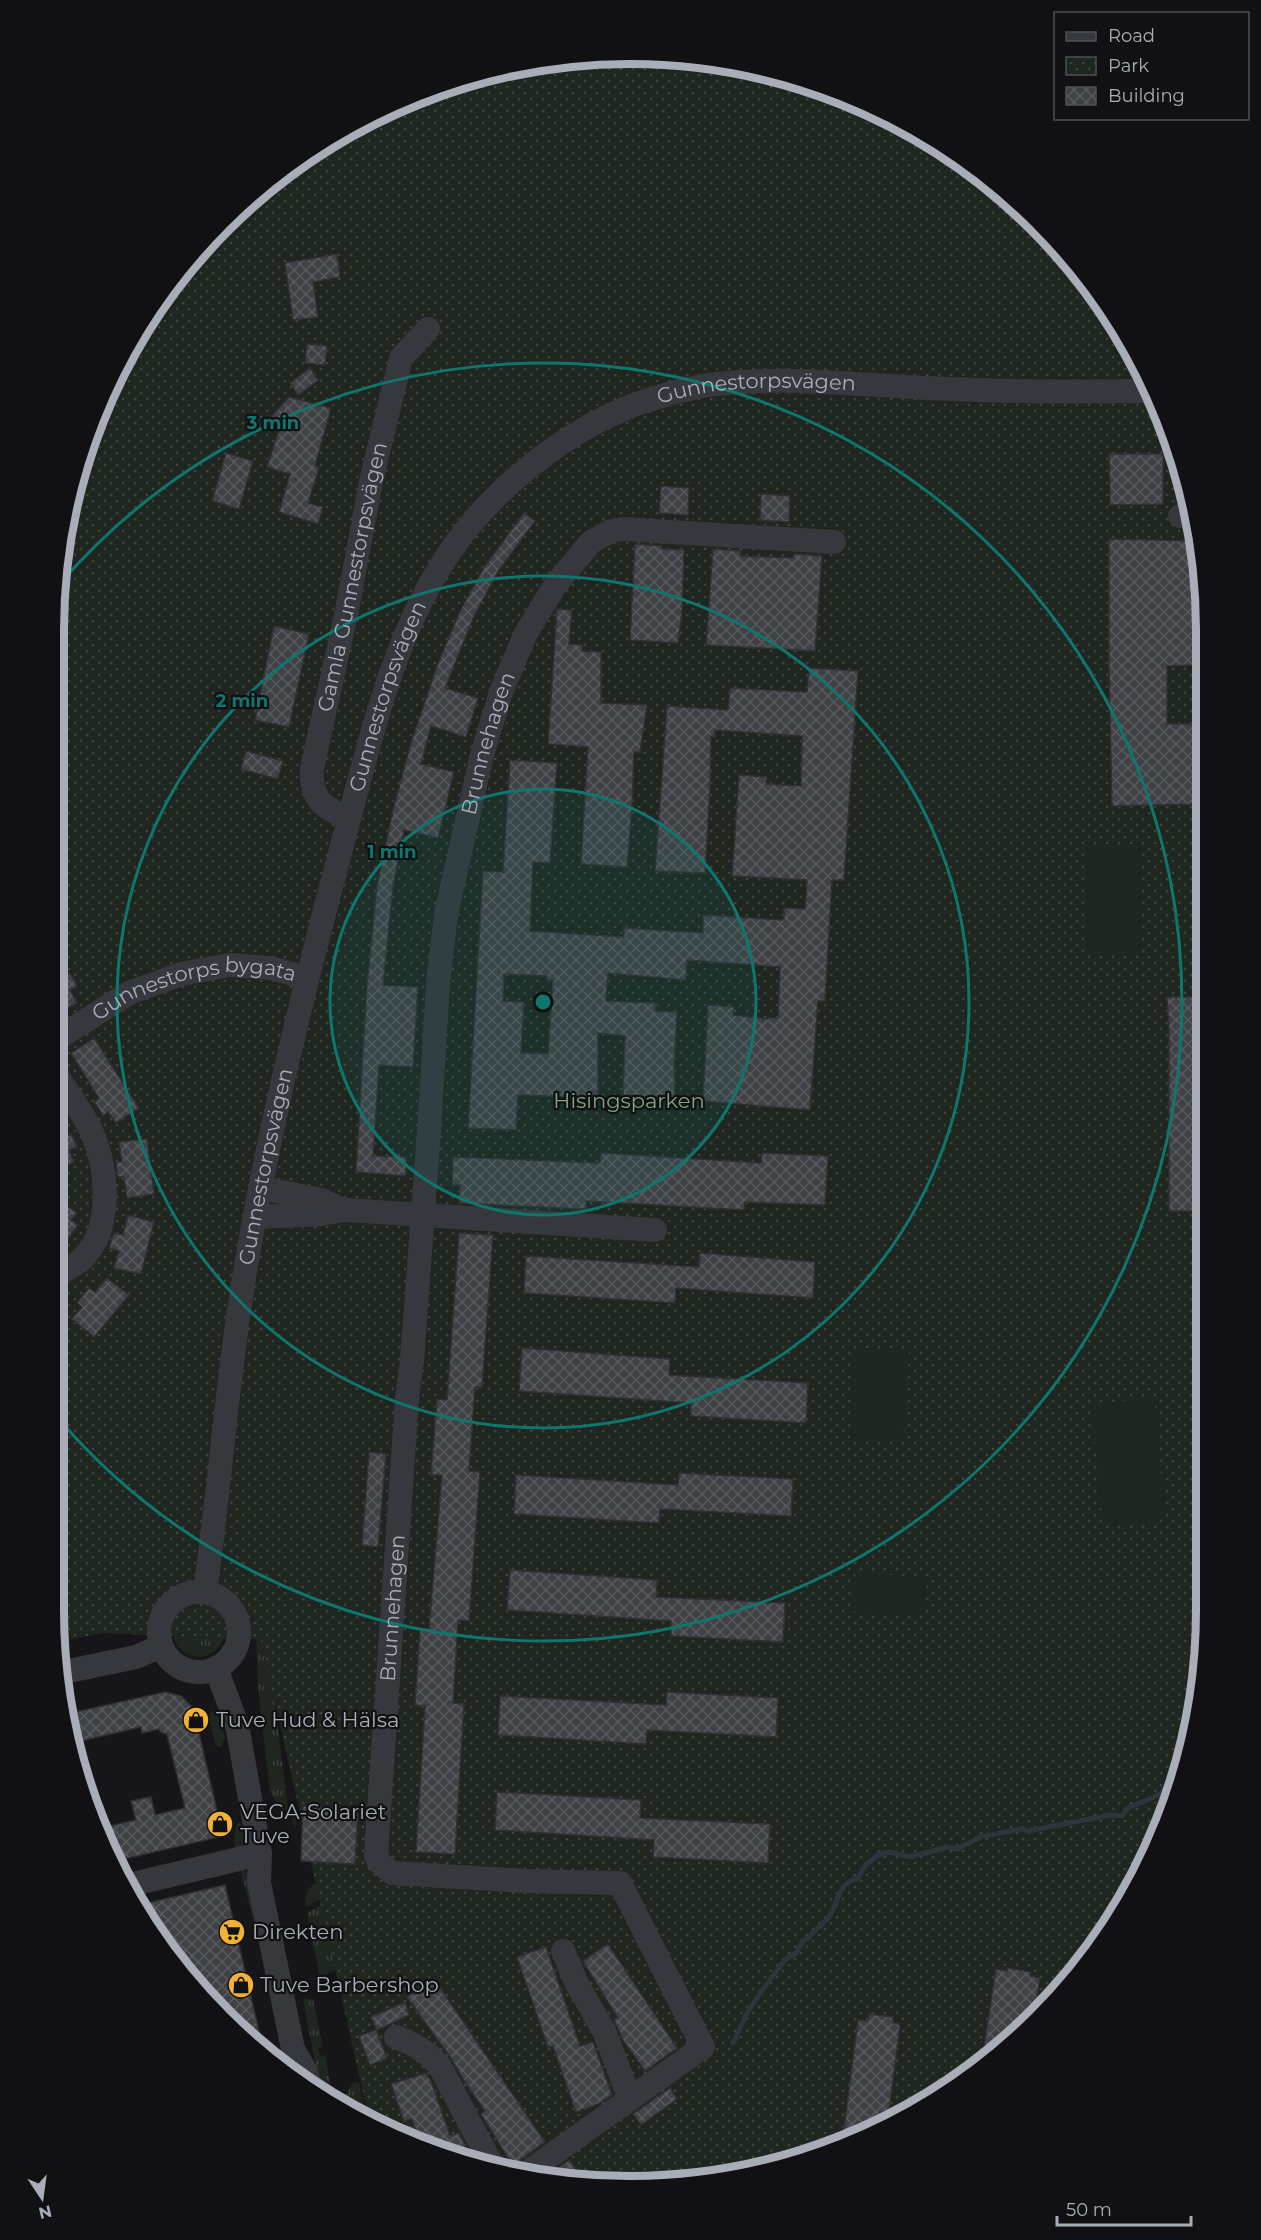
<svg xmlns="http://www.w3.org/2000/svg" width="1261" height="2240" font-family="Montserrat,sans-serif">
<defs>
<pattern id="grass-tufts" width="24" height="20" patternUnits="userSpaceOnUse" patternTransform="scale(1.5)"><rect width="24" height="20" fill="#1e261f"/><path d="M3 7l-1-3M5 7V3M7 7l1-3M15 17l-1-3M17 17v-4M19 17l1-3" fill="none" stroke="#3c433d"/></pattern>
<pattern id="park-dots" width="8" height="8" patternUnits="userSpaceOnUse" patternTransform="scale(1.5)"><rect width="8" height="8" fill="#1e261f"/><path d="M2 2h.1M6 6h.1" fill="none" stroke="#3c433d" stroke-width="1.8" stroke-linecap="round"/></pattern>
<pattern id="building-cross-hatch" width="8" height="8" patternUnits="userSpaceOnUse" patternTransform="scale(1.5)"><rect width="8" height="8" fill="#404145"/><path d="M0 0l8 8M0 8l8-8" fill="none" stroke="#595a5e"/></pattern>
</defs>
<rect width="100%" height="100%" fill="#161618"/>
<path fill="url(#grass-tufts)" d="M 270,1628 L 274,1698 L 288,1808 L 297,1817 L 295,1829 C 293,1820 290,1811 280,1810 L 270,1791 L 258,1687 L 256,1631 Z
M 173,1636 L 224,1638 C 214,1664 181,1663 173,1636 Z
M 216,1710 L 225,1738 L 221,1747 L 216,1746 L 209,1719 L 211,1712 Z
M 239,1823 L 245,1830 L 246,1839 L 242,1847 L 236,1848 C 233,1840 234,1828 239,1823 Z
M 242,1869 L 252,1877 L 261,1916 L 253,1918 L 240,1870 Z
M 317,1883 L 332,1893 L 306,1907 C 304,1895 306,1889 317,1883 Z
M 334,1897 L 336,1969 L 320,1978 L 307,1913 Z
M 303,1999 L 313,1999 L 323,2047 L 318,2048 L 320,2056 L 325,2055 L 333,2099 L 321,2094 Z
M 359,2082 L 366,2114 L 348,2106 L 346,2095 L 352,2084 Z"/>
<path fill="url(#park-dots)" d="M 593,55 L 706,59 L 816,85 L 919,131 L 1038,223 L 1110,311 L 1176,445 L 1202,556 L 1206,1647 L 1177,1794 L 1130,1898 L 1010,2043 L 851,2142 L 668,2185 L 481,2166 L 368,2115 L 261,1640 L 102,1633 L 59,1642 L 54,1609 L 55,593 L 74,481 L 131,342 L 197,250 L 280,173 L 376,113 L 482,74 Z"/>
<path fill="#1e261f" d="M 1084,847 L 1142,848 L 1142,954 L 1084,955 Z
M 854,1348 L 909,1350 L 903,1440 L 850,1440 Z
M 1154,1398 L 1166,1520 L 1103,1526 L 1091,1404 Z
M 855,1573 L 927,1577 L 924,1615 L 853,1611 Z"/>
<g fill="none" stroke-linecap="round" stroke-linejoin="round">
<path stroke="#2c353c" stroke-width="5" d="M 733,2043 L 747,2013 L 762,1990 L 786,1959 L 796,1953 L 804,1940 L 808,1938 C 814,1931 822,1925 828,1918 C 840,1902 836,1884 858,1878 L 865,1866 L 878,1855 L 890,1852 L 910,1857 L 948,1847 L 957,1849 L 980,1837 L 1022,1829 L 1028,1831 L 1110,1815 L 1122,1816 L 1128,1808 L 1161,1794 L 1163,1790 L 1179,1783"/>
</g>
<path fill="url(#building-cross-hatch)" stroke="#303034" stroke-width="1.5" fill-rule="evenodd" d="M 337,254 L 340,277 L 313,282 L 318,317 L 293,320 L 285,263 Z
M 307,344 L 327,346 L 325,365 L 305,363 Z
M 310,368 L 318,380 L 298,395 L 290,383 Z
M 289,397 L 331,408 L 315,466 L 319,468 L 308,503 L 323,507 L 318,524 L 279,512 L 290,474 L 267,467 L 281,424 L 272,416 Z
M 226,453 L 253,461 L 239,509 L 212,501 Z
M 1109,454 L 1163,454 L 1163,504 L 1110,505 Z
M 661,486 L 689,488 L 688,515 L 659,513 Z
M 761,494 L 790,496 L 789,522 L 760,520 Z
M 524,513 L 535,521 L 499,570 L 474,616 L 445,688 L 478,698 L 466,737 L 431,726 L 421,764 L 454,772 L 438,838 L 404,830 L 393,886 L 383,985 L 418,987 L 413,1067 L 379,1065 L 373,1156 L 406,1157 L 406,1176 L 356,1172 L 367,985 L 377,886 L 393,810 L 411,743 L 437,666 L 460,611 L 485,566 Z
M 1109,539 L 1198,541 L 1198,665 L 1167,666 L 1167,724 L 1203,724 L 1203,804 L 1112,806 L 1109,670 Z
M 635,544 L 662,546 L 662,549 L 684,550 L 682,613 L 678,643 L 630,640 Z
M 713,549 L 741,551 L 740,556 L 793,558 L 794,554 L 822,556 L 815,651 L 706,645 Z
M 557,609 L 572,610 L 569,644 L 583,645 L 582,651 L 601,652 L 601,703 L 647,705 L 640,752 L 634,752 L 632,808 L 627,867 L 581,864 L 588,747 L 548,744 Z
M 274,626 L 309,634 L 289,727 L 255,720 Z
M 809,668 L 858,671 L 844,880 L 832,880 L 825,1001 L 818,1001 L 810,1110 L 703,1101 L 708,1005 L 734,1007 L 733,1015 L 768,1019 L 769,1018 L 778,1018 L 780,967 L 687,960 L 686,980 L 608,973 L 606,1001 L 656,1003 L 655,1011 L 677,1012 L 674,1063 L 675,1098 L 623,1096 L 625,1036 L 598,1033 L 598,1098 L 518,1095 L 516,1130 L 468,1128 L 483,871 L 503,872 L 510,760 L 557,763 L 550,863 L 533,862 L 530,931 L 624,937 L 624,928 L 703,933 L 703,915 L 784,920 L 784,908 L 805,909 L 807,880 L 732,876 L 739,775 L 767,777 L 766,784 L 801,786 L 802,736 L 715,730 L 715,737 L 711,736 L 710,788 L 705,873 L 655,871 L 667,706 L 728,710 L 730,688 L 807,692 ZM 504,974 L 547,976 L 547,980 L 553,980 L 548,1054 L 521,1053 L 524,1002 L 503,1001 Z
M 246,751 L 283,761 L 278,779 L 241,769 Z
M 55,958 L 64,976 L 70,973 L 77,986 L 70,990 L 77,1003 L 55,1015 Z
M 1167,997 L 1204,997 L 1204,1211 L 1169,1211 L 1169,1030 Z
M 94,1038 L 139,1108 L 116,1123 L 108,1112 L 103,1116 L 99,1109 L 94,1102 L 99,1098 L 71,1053 Z
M 71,1134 L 77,1147 L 69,1150 L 74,1162 L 55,1170 L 55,1141 Z
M 147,1139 L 154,1194 L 127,1198 L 124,1177 L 118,1177 L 116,1162 L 122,1162 L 119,1142 Z
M 601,1153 L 761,1163 L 762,1153 L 828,1156 L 825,1205 L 745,1202 L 744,1210 L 586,1201 L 586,1209 L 518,1206 L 459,1203 L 460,1185 L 452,1185 L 453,1157 L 600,1163 Z
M 54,1197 L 77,1213 L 71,1220 L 78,1225 L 65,1243 L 54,1236 Z
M 128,1215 L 154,1222 L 141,1274 L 114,1268 L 119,1251 L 109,1248 L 114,1233 L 123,1235 Z
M 459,1233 L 493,1235 L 482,1387 L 475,1387 L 469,1471 L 480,1472 L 469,1621 L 458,1620 L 453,1703 L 464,1704 L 455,1854 L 416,1852 L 425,1706 L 415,1705 L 420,1629 L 429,1629 L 442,1475 L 431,1475 L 437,1399 L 447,1400 Z
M 700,1253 L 815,1262 L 813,1298 L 676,1288 L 675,1303 L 524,1293 L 526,1256 L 699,1267 Z
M 107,1278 L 129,1295 L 94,1337 L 72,1319 L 82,1307 L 77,1303 L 89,1288 L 95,1292 Z
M 522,1348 L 670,1359 L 669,1375 L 808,1383 L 806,1423 L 691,1416 L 691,1403 L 519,1391 Z
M 369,1452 L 386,1454 L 378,1547 L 362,1545 Z
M 679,1473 L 793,1479 L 791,1516 L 660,1509 L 659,1523 L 514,1514 L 516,1475 L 678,1485 Z
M 510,1570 L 657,1580 L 656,1597 L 785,1603 L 783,1642 L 671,1636 L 671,1621 L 507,1610 Z
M 165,1692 L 181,1696 L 191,1706 L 194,1712 L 223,1836 L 120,1860 L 108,1839 L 105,1827 L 136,1820 L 131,1801 L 151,1797 L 155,1815 L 185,1808 L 167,1734 L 160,1732 L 159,1729 L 142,1733 L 141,1727 L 76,1742 L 71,1713 Z
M 667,1692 L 778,1698 L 776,1737 L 647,1730 L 646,1744 L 498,1735 L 500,1696 L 666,1705 Z
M 497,1792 L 641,1800 L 640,1818 L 770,1824 L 768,1863 L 653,1857 L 654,1840 L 495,1830 Z
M 303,1806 L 358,1809 L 355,1864 L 301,1861 Z
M 225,1885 L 251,1997 L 262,2044 L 173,1960 L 143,1904 Z
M 608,1944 L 677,2048 L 645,2071 L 623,2040 L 614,2020 L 618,2018 L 583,1961 Z
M 546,1947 L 580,2046 L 593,2042 L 612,2095 L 598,2104 L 576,2112 L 553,2046 L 548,2047 L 517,1957 Z
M 1007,1968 L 1031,1972 L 1030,1976 L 1040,1978 L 1034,2014 L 1010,2043 L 982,2061 L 996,1969 L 1007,1971 Z
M 434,1979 L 545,2142 L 521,2159 L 515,2169 L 481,2114 L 485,2111 L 462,2077 L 451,2058 L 407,1997 Z
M 405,2002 L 409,2015 L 377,2030 L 371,2017 Z
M 869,2014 L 893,2017 L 893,2023 L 900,2024 L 888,2119 L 851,2142 L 842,2144 L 858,2020 L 868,2021 Z
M 376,2030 L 387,2058 L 370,2065 L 359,2036 Z
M 426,2073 L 431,2081 L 450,2136 L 459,2133 L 473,2162 L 418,2138 L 412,2119 L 404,2121 L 391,2084 Z
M 670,2088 L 677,2099 L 641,2125 L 633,2114 Z
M 569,2160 L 581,2176 L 551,2173 Z"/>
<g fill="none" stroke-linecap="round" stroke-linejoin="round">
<g stroke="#37383d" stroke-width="24">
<path d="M 1180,516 L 1193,516"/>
<path id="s1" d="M 349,818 C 322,808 310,798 312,768 L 346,615 L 372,477 L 401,358 L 428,329"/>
<path id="s2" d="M 55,1040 L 129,993 L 181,974 L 230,965 L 271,968 L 307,978"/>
<path d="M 261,1188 L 321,1200 L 339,1208"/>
<path d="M 256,1217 L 322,1214 L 344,1210 L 361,1211 L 655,1230"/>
<path d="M 54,1276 C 63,1271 75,1266 82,1259 C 115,1228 108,1159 87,1123 C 78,1105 65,1089 55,1072"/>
<circle cx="199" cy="1632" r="40"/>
<path id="s3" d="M 205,1592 C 220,1486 227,1378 245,1272 C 269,1127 305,984 343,842 C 369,744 393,634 451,550 C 494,488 566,430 637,404 C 663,395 691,387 717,384 C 787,376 859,385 929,388 C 1003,392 1076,392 1150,391"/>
<path d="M 216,1668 L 237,1725 L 260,1854 L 259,1883 L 293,2049 L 306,2072 L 310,2088"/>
<path d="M 64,1672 L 136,1657 L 161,1646"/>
<path d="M 133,1884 L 260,1854"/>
<path d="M 563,1951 L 577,1984 L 604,2031 L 630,2099"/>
<path d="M 396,2037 C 414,2044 426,2051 439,2065 L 493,2167"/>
<path id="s4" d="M 529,2171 L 703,2047 L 620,1883 L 526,1881 L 392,1873 L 378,1861 L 376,1854 L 407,1399 L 412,1360 L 429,1132 L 438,983 L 446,914 L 482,755 L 501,692 L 526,633 L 556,584 L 591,542 L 611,531 L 623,529 L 834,542"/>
</g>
</g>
<circle cx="543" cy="1002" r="213" fill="#0f766e" fill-opacity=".12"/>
<g fill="none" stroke="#0f766e" stroke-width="3">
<circle cx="543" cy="1002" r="213"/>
<circle cx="543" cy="1002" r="426"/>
<path d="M57 587A639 639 0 1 1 57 1417"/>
</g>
<defs>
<symbol id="shop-disc" viewBox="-11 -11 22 22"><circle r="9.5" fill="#f2b134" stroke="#111113"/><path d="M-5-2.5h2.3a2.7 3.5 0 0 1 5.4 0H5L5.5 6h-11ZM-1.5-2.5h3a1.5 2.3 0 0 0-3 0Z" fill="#111"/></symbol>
<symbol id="supermarket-disc" viewBox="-11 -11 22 22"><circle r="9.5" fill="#f2b134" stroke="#111113"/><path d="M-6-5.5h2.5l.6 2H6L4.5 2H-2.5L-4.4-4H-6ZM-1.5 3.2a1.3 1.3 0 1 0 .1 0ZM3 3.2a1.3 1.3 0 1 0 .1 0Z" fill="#111"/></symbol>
</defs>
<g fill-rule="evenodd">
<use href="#shop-disc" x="181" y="1705" width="30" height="30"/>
<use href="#shop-disc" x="205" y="1809" width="30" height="30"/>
<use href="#supermarket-disc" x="217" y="1917" width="30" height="30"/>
<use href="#shop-disc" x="226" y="1970" width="30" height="30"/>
</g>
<g text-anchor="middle" stroke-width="4.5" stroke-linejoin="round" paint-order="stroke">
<g font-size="21" fill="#a8adb8" stroke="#111113">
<text dy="7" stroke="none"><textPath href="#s3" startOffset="1438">Gunnestorpsvägen</textPath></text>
<text dy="7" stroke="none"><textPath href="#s1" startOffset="264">Gamla Gunnestorpsvägen</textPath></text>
<text dy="7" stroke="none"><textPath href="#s3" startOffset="916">Gunnestorpsvägen</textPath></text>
<text dy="7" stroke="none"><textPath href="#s4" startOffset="1770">Brunnehagen</textPath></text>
<text dy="7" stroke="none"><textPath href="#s2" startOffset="153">Gunnestorps bygata</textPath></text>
<text dy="7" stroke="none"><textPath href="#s3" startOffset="430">Gunnestorpsvägen</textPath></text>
<text dy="7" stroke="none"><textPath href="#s4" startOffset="898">Brunnehagen</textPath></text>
</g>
<g font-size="21" fill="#7fa381" stroke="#111113">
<text x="629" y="1108">Hisingsparken</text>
</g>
<g font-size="21" fill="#a8adb8" stroke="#111113" text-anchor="start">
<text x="216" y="1727">Tuve Hud &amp; Hälsa</text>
<text x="240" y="1819">VEGA-Solariet<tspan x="240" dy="24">Tuve</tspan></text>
<text x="252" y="1939">Direkten</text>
<text x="260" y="1992">Tuve Barbershop</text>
</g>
</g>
<path d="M0 0H1261V2240H0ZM630 64H630A566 566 0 0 1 1196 630V1610A566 566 0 0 1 630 2176H630A566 566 0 0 1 64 1610V630A566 566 0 0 1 630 64Z" fill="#111113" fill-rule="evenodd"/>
<path fill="none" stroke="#a8adb8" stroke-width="8" d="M630 64H630A566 566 0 0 1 1196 630V1610A566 566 0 0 1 630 2176H630A566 566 0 0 1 64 1610V630A566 566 0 0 1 630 64Z"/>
<circle cx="543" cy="1002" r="9" fill="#0f766e" stroke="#111113" stroke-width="3"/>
<g font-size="18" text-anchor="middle" font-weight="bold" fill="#0f766e" stroke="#111113" stroke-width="4.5" stroke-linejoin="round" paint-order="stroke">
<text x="273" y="429">3 min</text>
<text x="242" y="707">2 min</text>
<text x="392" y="858">1 min</text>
</g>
<rect x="1054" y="12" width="195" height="108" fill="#111113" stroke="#4d4f55" stroke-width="1.5"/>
<rect x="1066" y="32" width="30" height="9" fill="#37383d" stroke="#4d4f55" stroke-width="1.5"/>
<text x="1108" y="42" font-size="18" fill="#a8adb8">Road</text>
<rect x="1066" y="57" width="30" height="18" fill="url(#park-dots)" stroke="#4d4f55" stroke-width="1.5"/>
<text x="1108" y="72" font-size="18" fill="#a8adb8">Park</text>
<rect x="1066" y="87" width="30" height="18" fill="url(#building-cross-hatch)" stroke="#4d4f55" stroke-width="1.5"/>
<text x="1108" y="102" font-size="18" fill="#a8adb8">Building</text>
<g transform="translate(42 2198) rotate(167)" stroke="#111113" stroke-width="4.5" paint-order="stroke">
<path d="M0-4.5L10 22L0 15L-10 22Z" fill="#a8adb8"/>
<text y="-9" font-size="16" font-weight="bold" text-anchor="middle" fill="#a8adb8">N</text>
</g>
<path d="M1057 2216v9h134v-9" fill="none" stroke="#a8adb8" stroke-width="3"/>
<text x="1066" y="2216" font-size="18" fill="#a8adb8" stroke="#111113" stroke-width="4.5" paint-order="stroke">50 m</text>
</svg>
